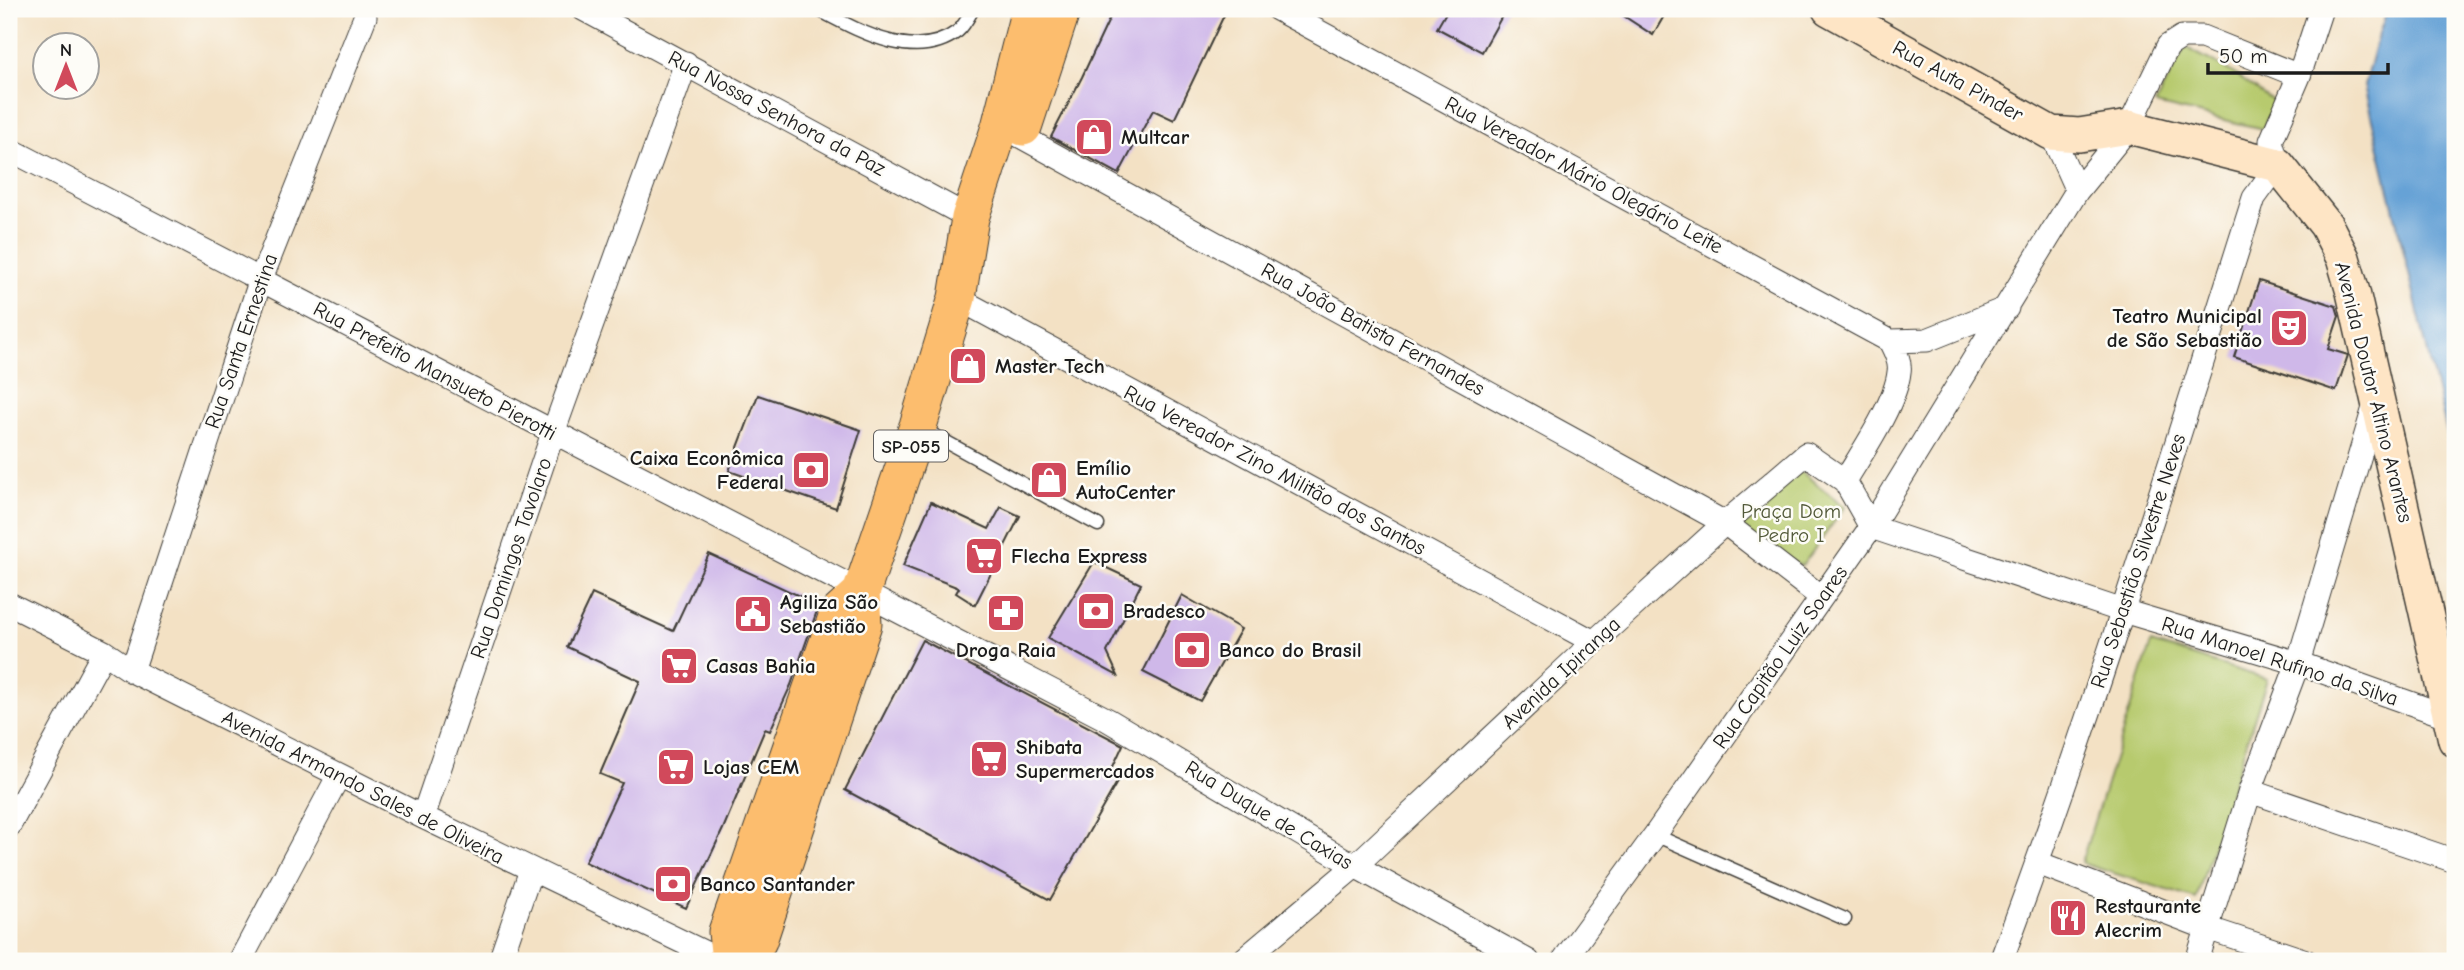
<svg xmlns="http://www.w3.org/2000/svg" width="2464" height="970" font-family="'Comic Neue',sans-serif">
<rect width="100%" height="100%" fill="#fdfcf7"/>
<filter id="ink" filterUnits="userSpaceOnUse"><feTurbulence type="fractalNoise" baseFrequency=".0143" numOctaves="2"/><feDisplacementMap in="SourceGraphic" scale="14" xChannelSelector="R" yChannelSelector="G"/><feConvolveMatrix kernelMatrix="1 2 1 2 8 2 1 2 1" color-interpolation-filters="sRGB"/></filter>
<filter id="wash" filterUnits="userSpaceOnUse"><feTurbulence type="fractalNoise" baseFrequency=".00686" numOctaves="4" result="noise"/><feDisplacementMap in="SourceGraphic" scale="28" xChannelSelector="R" yChannelSelector="G"/><feGaussianBlur stdDeviation="1.57" result="paint"/><feColorMatrix in="noise" values="0 0 0 0 0 0 0 0 0 0 0 0 0 0 0 0 0 1.4 0 .05"/><feComposite in="paint" operator="in"/></filter>
<g filter="url(#wash)">
<rect width="100%" height="100%" fill="#f3e1c4"/>
<path fill="#b7ca6e" stroke="#6a7345" stroke-width="2" d="M 2185,47 L 2230,71 L 2274,102 L 2263,129 L 2155,104 Z
M 1798,469 L 1845,507 L 1802,566 L 1732,535 Z
M 2151,643 L 2267,679 L 2196,899 L 2081,863 Z"/>
<path fill="#66a2d6" stroke="#415f79" stroke-width="2" d="M 2388,9 L 2455,9 L 2455,466 L 2364,86 L 2375,44 Z"/>
<g id="blocks">
<path fill="#cfb8e9" d="M 1114,9 L 1227,9 L 1174,120 L 1153,110 L 1119,174 L 1051,137 L 1082,77 Z
M 1448,9 L 1506,9 L 1482,52 L 1437,28 Z
M 1613,9 L 1668,9 L 1653,35 Z
M 2259,281 L 2336,306 L 2339,316 L 2328,349 L 2348,355 L 2336,391 L 2234,357 Z
M 758,395 L 861,430 L 836,508 L 729,471 Z
M 931,502 L 989,529 L 1001,507 L 1020,516 L 975,605 L 956,593 L 959,588 L 903,566 Z
M 709,554 L 819,605 L 791,685 L 770,731 L 765,729 L 723,829 L 686,908 L 585,862 L 622,783 L 600,774 L 640,681 L 567,647 L 592,594 L 673,631 Z
M 1094,562 L 1141,584 L 1107,652 L 1118,676 L 1048,638 Z
M 1182,595 L 1241,629 L 1200,701 L 1143,672 Z
M 922,640 L 1123,745 L 1110,773 L 1120,777 L 1050,900 L 845,790 Z"/>
</g>
</g>
<g filter="url(#ink)">
<use href="#blocks" fill-opacity="0" stroke="#3c3a35" stroke-width="2"/>
<g fill="none" stroke-linecap="round" stroke-linejoin="round">
<defs>
<path id="service" d="M 817,9 C 857,30 915,64 958,31 C 964,26 969,16 973,9
M 921,428 L 1098,525
M 1655,835 L 1845,919"/>
<path id="minor" d="M 583,9 L 970,218
M 1277,9 L 1890,341 L 1927,340 L 2007,308
M 2051,133 L 2077,191
M 1020,136 L 1725,523 L 1821,597
M 9,149 L 1108,720 L 1355,866 L 1528,961
M 957,298 L 1594,642
M 1845,481 C 1861,454 1896,403 1899,372 C 1901,362 1895,351 1890,341
M 9,604 L 104,652 L 132,671 L 423,817 L 722,961
M 132,671 L 261,279 L 365,17
M 2250,791 L 2455,861
M 423,817 L 553,433 L 686,63
M 9,826 L 104,652
M 2038,863 L 2207,928 L 2306,961
M 240,961 L 339,775
M 500,961 L 531,870
M 1242,961 L 1355,866 L 1594,642 L 1725,523 L 1806,454 L 1845,481 L 1871,527 L 2123,611 L 2298,663 L 2449,717
M 1563,961 L 1655,835 L 1871,527 L 2077,191 L 2129,127 L 2168,46 L 2182,37 L 2202,37 L 2299,76
M 2001,961 C 2095,710 2173,453 2254,198 L 2278,165 L 2271,141 L 2299,76 L 2321,9
M 2197,961 L 2250,791 L 2298,663 L 2376,401"/>
<path id="secondary" d="M 1829,9 L 2051,133 L 2079,135 L 2129,127 L 2278,165 L 2326,225 L 2343,258 L 2353,292 L 2455,740"/>
<path id="primary" d="M 1023,127 L 1062,9
M 730,961 L 727,932 L 838,614 L 861,593
M 734,961 L 758,941 L 863,624 L 861,593 L 918,426 L 957,298 L 970,218 L 1000,127 L 1030,9"/>
</defs>
<use href="#service" stroke="#3c3a35" stroke-width="15"/>
<use href="#minor" stroke="#3c3a35" stroke-width="25"/>
<use href="#secondary" stroke="#3c3a35" stroke-width="36"/>
<use href="#primary" stroke="#3c3a35" stroke-width="39"/>
<use href="#service" stroke="#fff" stroke-width="12"/>
<use href="#minor" stroke="#fff" stroke-width="23"/>
<use href="#secondary" stroke="#fee5c5" stroke-width="33"/>
<use href="#primary" stroke="#fcbd6e" stroke-width="37"/>
</g>
</g>
<defs>
<symbol id="shop-square" viewBox="-11 -11 22 22"><rect x="-9" y="-9" width="18" height="18" rx="4" fill="#d1495b" stroke="#fdfcf7"/><path d="M-5-2.5h2.3a2.7 3.5 0 0 1 5.4 0H5L5.5 6h-11ZM-1.5-2.5h3a1.5 2.3 0 0 0-3 0Z" fill="#fff"/></symbol>
<symbol id="theatre-square" viewBox="-11 -11 22 22"><rect x="-9" y="-9" width="18" height="18" rx="4" fill="#d1495b" stroke="#fdfcf7"/><path d="M-5-5.5Q0-4 5-5.5V0Q5 5 0 6Q-5 5-5 0ZM-3.3-2.5H-1v1.5H-3.3ZM1-2.5H3.3v1.5H1ZM-2.8 1Q0 5.5 2.8 1Z" fill="#fff"/></symbol>
<symbol id="bank-square" viewBox="-11 -11 22 22"><rect x="-9" y="-9" width="18" height="18" rx="4" fill="#d1495b" stroke="#fdfcf7"/><path d="M-6-4H6V4H-6ZM0-2.3a2.3 2.3 0 1 0 0 4.6a2.3 2.3 0 1 0 0-4.6Z" fill="#fff"/></symbol>
<symbol id="supermarket-square" viewBox="-11 -11 22 22"><rect x="-9" y="-9" width="18" height="18" rx="4" fill="#d1495b" stroke="#fdfcf7"/><path d="M-6-5.5h2.5l.6 2H6L4.5 2H-2.5L-4.4-4H-6ZM-1.5 3.2a1.3 1.3 0 1 0 .1 0ZM3 3.2a1.3 1.3 0 1 0 .1 0Z" fill="#fff"/></symbol>
<symbol id="pharmacy-square" viewBox="-11 -11 22 22"><rect x="-9" y="-9" width="18" height="18" rx="4" fill="#d1495b" stroke="#fdfcf7"/><path d="M-2-6h4v4h4v4h-4v4h-4v-4h-4v-4h4Z" fill="#fff"/></symbol>
<symbol id="civic-square" viewBox="-11 -11 22 22"><rect x="-9" y="-9" width="18" height="18" rx="4" fill="#d1495b" stroke="#fdfcf7"/><path d="M-.6-6.5H3V-4.5H.6V-3L4-1V1h2V6H-6V1h2V-1L-.6-3ZM-1.2 2.5V6h2.4V2.5Z" fill="#fff"/></symbol>
<symbol id="restaurant-square" viewBox="-11 -11 22 22"><rect x="-9" y="-9" width="18" height="18" rx="4" fill="#d1495b" stroke="#fdfcf7"/><path d="M-5-6h1v4h1v-4h1v4h1v-4h1v5L-1.5 .5V6h-2V.5L-5-1ZM5-6V6H3V1.5H1.5Q1.5-4 5-6Z" fill="#fff"/></symbol>
</defs>
<g fill-rule="evenodd">
<use href="#shop-square" x="1072" y="115" width="44" height="44"/>
<use href="#theatre-square" x="2267" y="306" width="44" height="44"/>
<use href="#shop-square" x="946" y="344" width="44" height="44"/>
<use href="#bank-square" x="789" y="448" width="44" height="44"/>
<use href="#shop-square" x="1027" y="458" width="44" height="44"/>
<use href="#supermarket-square" x="962" y="534" width="44" height="44"/>
<use href="#bank-square" x="1074" y="589" width="44" height="44"/>
<use href="#pharmacy-square" x="984" y="591" width="44" height="44"/>
<use href="#civic-square" x="731" y="592" width="44" height="44"/>
<use href="#bank-square" x="1170" y="628" width="44" height="44"/>
<use href="#supermarket-square" x="657" y="644" width="44" height="44"/>
<use href="#supermarket-square" x="967" y="737" width="44" height="44"/>
<use href="#supermarket-square" x="654" y="745" width="44" height="44"/>
<use href="#bank-square" x="651" y="862" width="44" height="44"/>
<use href="#restaurant-square" x="2046" y="896" width="44" height="44"/>
</g>
<g text-anchor="middle" stroke-width="5" stroke-linejoin="round" paint-order="stroke">
<rect fill="#fdfcf7" stroke="#605f5e" stroke-width="2" x="874" y="430.5" width="74" height="31" rx="5"/>
<g font-size="19" font-weight="bold" fill="#1c1c1c">
<text x="911" y="453">SP-055</text>
</g>
<g font-size="21" fill="#1c1c1c" stroke="#fdfcf7">
<text transform="translate(1958 81) rotate(29)" y="7">Rua Auta Pinder</text>
<text transform="translate(777 113) rotate(28)" y="7">Rua Nossa Senhora da Paz</text>
<text transform="translate(1584 175) rotate(28)" y="7">Rua Vereador Mário Olegário Leite</text>
<text transform="translate(1373 329) rotate(29)" y="7">Rua João Batista Fernandes</text>
<text transform="translate(241 341) rotate(-71)" y="7">Rua Santa Ernestina</text>
<text transform="translate(435 371) rotate(28)" y="7">Rua Prefeito Mansueto Pierotti</text>
<text transform="translate(2374 392) rotate(76)" y="7">Avenida Doutor Altino Arantes</text>
<text transform="translate(1275 470) rotate(28)" y="7">Rua Vereador Zino Militão dos Santos</text>
<text transform="translate(511 558) rotate(-71)" y="7">Rua Domingos Tavolaro</text>
<text transform="translate(2138 561) rotate(-72)" y="7">Rua Sebastião Silvestre Neves</text>
<text transform="translate(1780 657) rotate(-55)" y="7">Rua Capitão Luiz Soares</text>
<text transform="translate(2280 661) rotate(18)" y="7">Rua Manoel Rufino da Silva</text>
<text transform="translate(1561 673) rotate(-43)" y="7">Avenida Ipiranga</text>
<text transform="translate(363 787) rotate(27)" y="7">Avenida Armando Sales de Oliveira</text>
<text transform="translate(1269 815) rotate(31)" y="7">Rua Duque de Caxias</text>
</g>
<g font-size="21" font-weight="bold" fill="#1c1c1c" stroke="#fdfcf7" text-anchor="start">
<text x="1121" y="144">Multcar</text>
<text x="2262" y="323" text-anchor="end">Teatro Municipal<tspan x="2262" dy="24">de São Sebastião</tspan></text>
<text x="995" y="373">Master Tech</text>
<text x="784" y="465" text-anchor="end">Caixa Econômica<tspan x="784" dy="24">Federal</tspan></text>
<text x="1076" y="475">Emílio<tspan x="1076" dy="24">AutoCenter</tspan></text>
<text x="1011" y="563">Flecha Express</text>
<text x="780" y="609">Agiliza São<tspan x="780" dy="24">Sebastião</tspan></text>
<text x="1123" y="618">Bradesco</text>
<text x="1006" y="657" text-anchor="middle">Droga Raia</text>
<text x="1219" y="657">Banco do Brasil</text>
<text x="706" y="673">Casas Bahia</text>
<text x="1016" y="754">Shibata<tspan x="1016" dy="24">Supermercados</tspan></text>
<text x="703" y="774">Lojas CEM</text>
<text x="700" y="891">Banco Santander</text>
<text x="2095" y="913">Restaurante<tspan x="2095" dy="24">Alecrim</tspan></text>
</g>
<g font-size="21" fill="#525939" stroke="#fdfcf7">
<text x="1791" y="518">Praça Dom<tspan x="1791" dy="24">Pedro I</tspan></text>
</g>
</g>
<rect width="2464" height="970" fill="none" stroke="#fdfcf7" stroke-width="35"/>
<g transform="translate(66 66)"><circle r="33" fill="#fdfcf7" stroke="#a3a29f" stroke-width="2"/>
<path d="M0-5L12 26L0 18L-12 26Z" fill="#d1495b"/>
<text y="-10" font-size="19" font-weight="bold" text-anchor="middle" fill="#1c1c1c">N</text>
</g>
<path d="M2208 63v10h180v-10" fill="none" stroke="#1c1c1c" stroke-width="3.5"/>
<text x="2219" y="63" font-size="21" fill="#1c1c1c" stroke="#fdfcf7" stroke-width="5" paint-order="stroke">50 m</text>
</svg>
